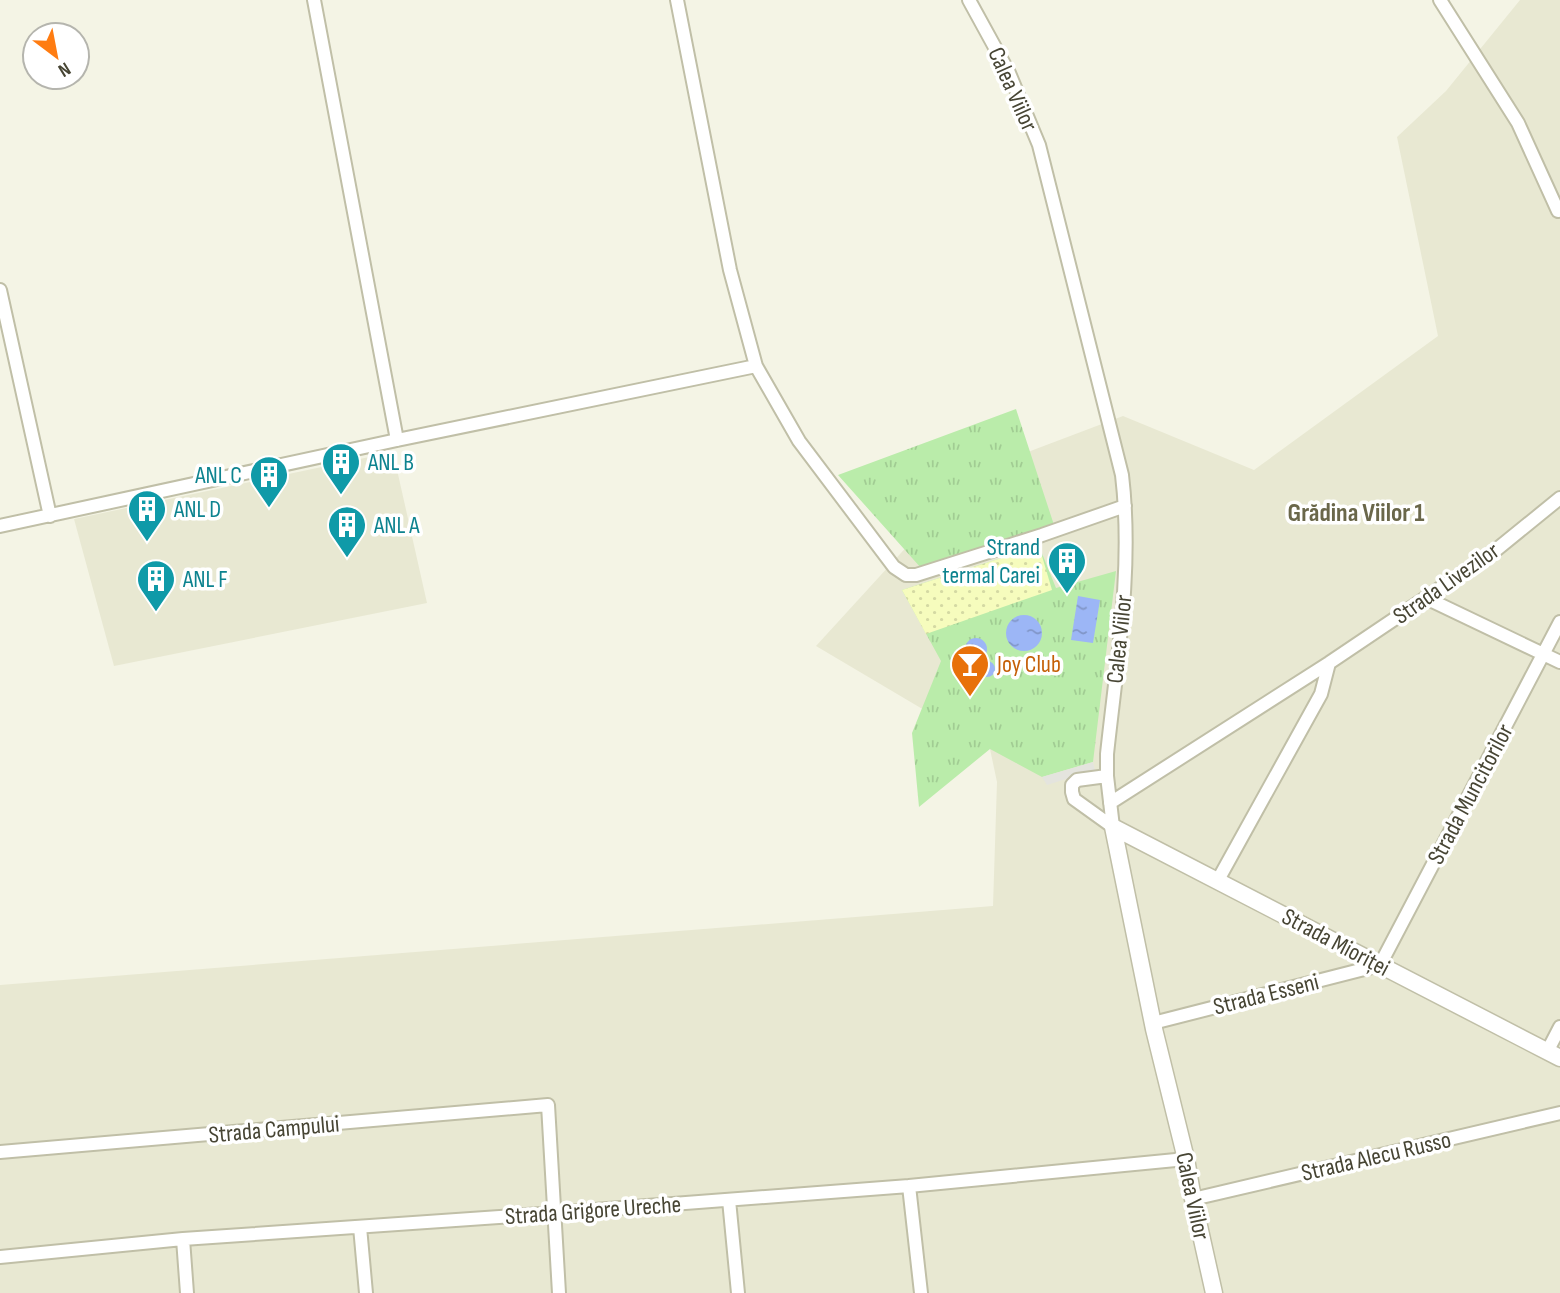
<svg xmlns="http://www.w3.org/2000/svg" width="1560" height="1293" font-family="'Sofia Sans Condensed',sans-serif">
<defs>
<pattern id="grass-tufts" width="24" height="20" patternUnits="userSpaceOnUse" patternTransform="scale(1.75)"><rect width="24" height="20" fill="#baecaa"/><path d="M3 7l-1-3M5 7V3M7 7l1-3M15 17l-1-3M17 17v-4M19 17l1-3" fill="none" stroke="#a1cc93"/></pattern>
<pattern id="sand-dots" width="8" height="8" patternUnits="userSpaceOnUse" patternTransform="scale(1.75)"><rect width="8" height="8" fill="#f6fcbd"/><path d="M2 2h.1M6 6h.1" fill="none" stroke="#d4d9a3" stroke-width="1.8" stroke-linecap="round"/></pattern>
<pattern id="water-ripples" width="26" height="14" patternUnits="userSpaceOnUse" patternTransform="scale(1.75)"><rect width="26" height="14" fill="#9cb6f6"/><path d="M2 4q2-2 4 0t4 0M15 11q2-2 4 0t4 0" fill="none" stroke="#8196c8"/></pattern>
</defs>
<rect width="100%" height="100%" fill="#f4f4e5"/>
<path fill="#e8e8d2" d="M 1520,0 L 1560,0 L 1560,1293 L 0,1293 L 0,985 L 993,906 L 997,782 L 990,749 L 816,646 L 975,472 L 1123,416 L 1254,470 L 1438,336 L 1397,137 L 1446,91 Z
M 393,452 L 427,603 L 114,666 L 74,519 Z"/>
<path fill="url(#grass-tufts)" d="M 1016,409 L 1054,525 L 921,568 L 838,475 Z
M 1039,546 L 1056,588 L 1116,571 L 1093,762 L 1042,777 L 990,749 L 919,807 L 912,733 L 941,661 L 902,590 Z"/>
<path fill="url(#sand-dots)" d="M 1039,546 L 1052,590 L 926,634 L 902,590 Z"/>
<path fill="#e4e4de" d="M 1093,762 L 1095,770 L 1047,785 L 1042,777 Z"/>
<path fill="url(#water-ripples)" d="M 1078,596 L 1100,600 L 1093,643 L 1071,640 Z
M1006 633a18 18 0 1 1 36 0a18 18 0 1 1-36 0Z
M965 649a11 11 0 1 1 22 0a11 11 0 1 1-22 0Z
M979 669a8 8 0 1 1 16 0a8 8 0 1 1-16 0Z"/>
<g fill="none" stroke-linecap="round" stroke-linejoin="round">
<defs>
<path id="minor" d="M 314,0 L 397,440
M 677,0 L 730,270 L 756,366 L 799,441 L 894,567 L 906,575 L 916,575 L 1042,535 L 1125,506
M 969,0 L 1009,73 L 1039,145 L 1122,475 C 1133,568 1117,661 1107,754 L 1107,776 L 1113,827
M 1440,0 L 1518,123 L 1558,211
M 0,290 L 50,516
M 0,526 L 397,440 L 756,366
M 1426,598 L 1560,662
M 1107,776 L 1077,780 L 1072,785 L 1072,792 L 1074,799 L 1113,827
M 1110,803 L 1329,663 L 1491,554 L 1560,498
M 1218,880 L 1321,694 L 1329,663
M 1153,1023 L 1380,965 L 1560,622
M 1547,1052 L 1560,1027
M 0,1152 L 548,1105 L 559,1293
M 909,1186 L 921,1293
M 1193,1199 L 1560,1113
M 729,1200 L 738,1293
M 360,1227 L 366,1293
M 183,1239 L 187,1293
M 0,1257 L 183,1239 L 555,1213 L 909,1186 L 1186,1159"/>
<path id="tertiary" d="M 1113,827 L 1560,1058
M 1113,827 L 1154,1029 L 1186,1159 L 1193,1199 L 1214,1293"/>
</defs>
<use href="#minor" stroke="#c0bfa7" stroke-width="16"/>
<use href="#tertiary" stroke="#c0bfa7" stroke-width="19"/>
<use href="#minor" stroke="#fff" stroke-width="12"/>
<use href="#tertiary" stroke="#fff" stroke-width="16"/>
</g>
<defs>
<symbol id="building-pin" viewBox="-11 -11 22 30"><path d="M0 17L-7.5 6A9.5 9.5 0 1 1 7.5 6Z" fill="#0f9aa8" stroke="#fff"/><path d="M-4-6H4V6H1V3H-1V6H-4ZM-2.5-4.3h1.7v1.8h-1.7ZM.8-4.3h1.7v1.8H.8ZM-2.5-1h1.7V.8h-1.7ZM.8-1h1.7V.8H.8Z" fill="#fff"/></symbol>
<symbol id="bar-pin" viewBox="-11 -11 22 30"><path d="M0 17L-7.5 6A9.5 9.5 0 1 1 7.5 6Z" fill="#e8710a" stroke="#fff"/><path d="M-6-5H6L.8 .8V4.5H3.5V6h-7V4.5H-.8V.8Z" fill="#fff"/></symbol>
</defs>
<g fill-rule="evenodd">
<use href="#building-pin" x="319" y="440" width="44" height="60"/>
<use href="#building-pin" x="247" y="453" width="44" height="60"/>
<use href="#building-pin" x="125" y="487" width="44" height="60"/>
<use href="#building-pin" x="325" y="503" width="44" height="60"/>
<use href="#building-pin" x="1045" y="539" width="44" height="60"/>
<use href="#building-pin" x="134" y="557" width="44" height="60"/>
<use href="#bar-pin" x="948" y="642" width="44" height="60"/>
</g>
<g text-anchor="middle" stroke-width="7" stroke-linejoin="round" paint-order="stroke">
<g font-size="24" fill="#474534" stroke="#fff">
<text transform="translate(1013 89) rotate(66)" y="8">Calea Viilor</text>
<text transform="translate(1446 583) rotate(-35)" y="8">Strada Livezilor</text>
<text transform="translate(1119 639) rotate(-84)" y="8">Calea Viilor</text>
<text transform="translate(1470 794) rotate(-62)" y="8">Strada Muncitorilor</text>
<text transform="translate(1336 942) rotate(28)" y="8">Strada Mioriței</text>
<text transform="translate(1266 994) rotate(-14)" y="8">Strada Esseni</text>
<text transform="translate(274 1129) rotate(-5)" y="8">Strada Campului</text>
<text transform="translate(1376 1156) rotate(-13)" y="8">Strada Alecu Russo</text>
<text transform="translate(1193 1196) rotate(78)" y="8">Calea Viilor</text>
<text transform="translate(593 1210) rotate(-4)" y="8">Strada Grigore Ureche</text>
</g>
<g font-size="24" fill="#0d838f" stroke="#fff" text-anchor="start">
<text x="368" y="470">ANL B</text>
<text x="242" y="483" text-anchor="end">ANL C</text>
<text x="174" y="517">ANL D</text>
<text x="374" y="533">ANL A</text>
<text x="1040" y="555" text-anchor="end">Strand<tspan x="1040" dy="28">termal Carei</tspan></text>
<text x="183" y="587">ANL F</text>
</g>
<g font-size="24" fill="#c56008" stroke="#fff" text-anchor="start">
<text x="997" y="672">Joy Club</text>
</g>
<g font-size="26" font-weight="bold" fill="#6a674a" stroke="#fff">
<text x="1356" y="521">Grădina Viilor 1</text>
</g>
</g>
<g transform="translate(56 56) rotate(148)"><circle r="33" fill="#ffffff" stroke="#b5b5ae" stroke-width="2"/>
<path d="M0-5L12 26L0 18L-12 26Z" fill="#ff7c11"/>
<text y="-10" font-size="19" font-weight="bold" text-anchor="middle" fill="#474534">N</text>
</g>
</svg>
